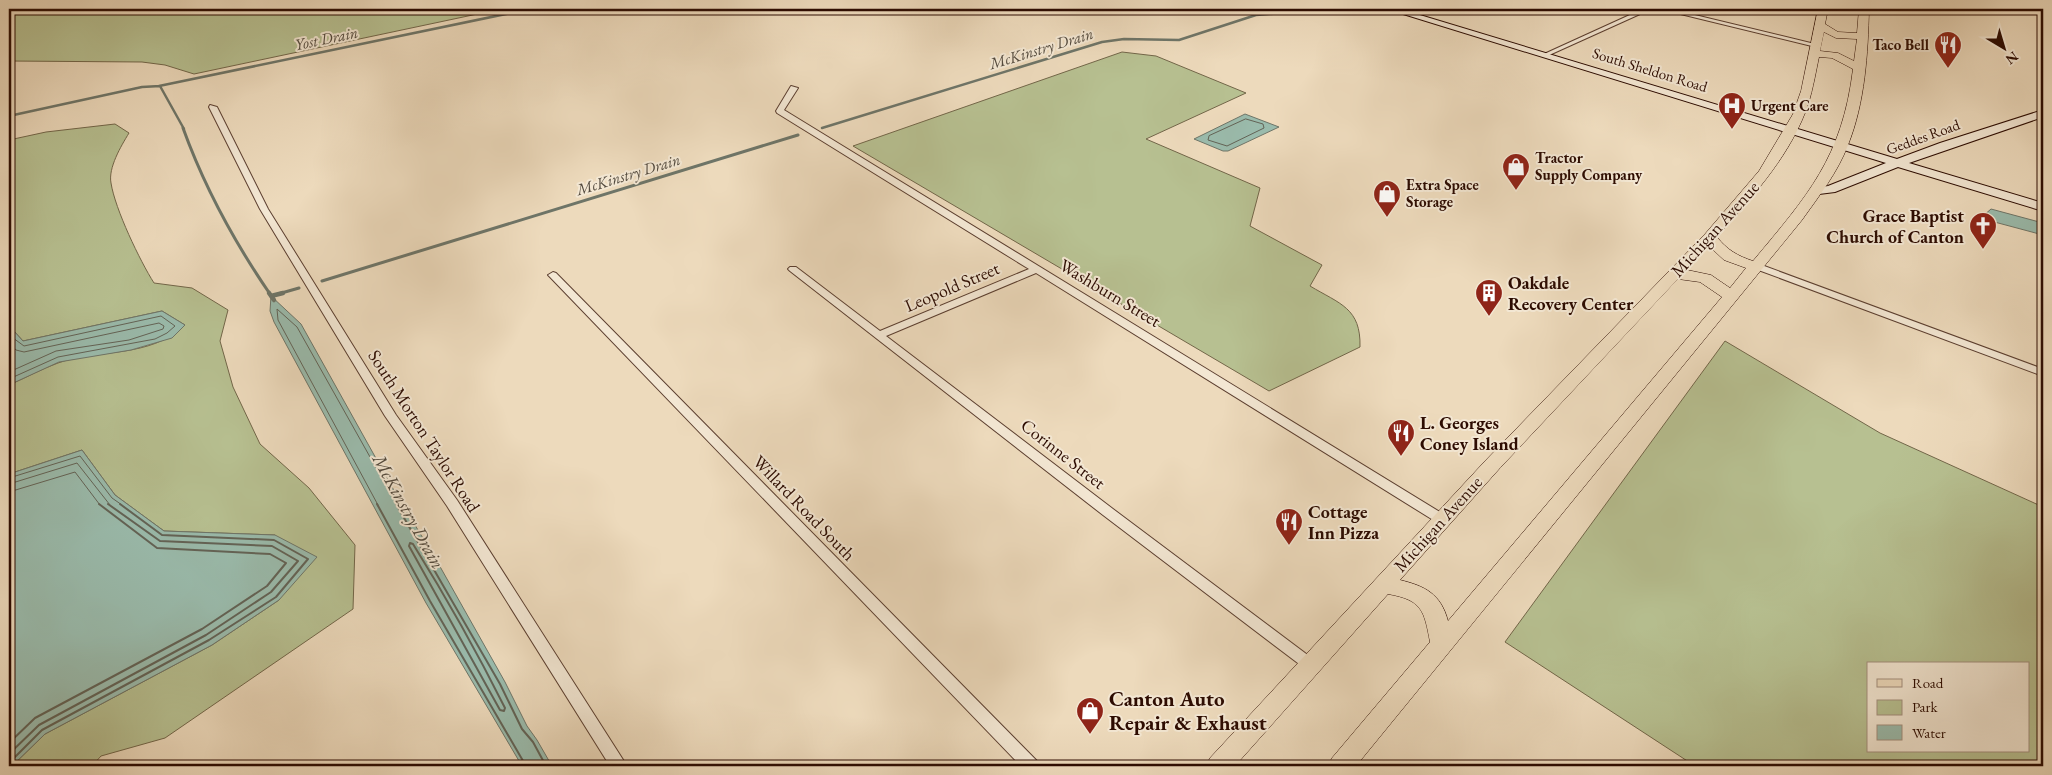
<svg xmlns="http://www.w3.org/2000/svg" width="2052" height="775" font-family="'EB Garamond',serif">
<rect width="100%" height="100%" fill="#eddabc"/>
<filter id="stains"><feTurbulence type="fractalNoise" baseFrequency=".004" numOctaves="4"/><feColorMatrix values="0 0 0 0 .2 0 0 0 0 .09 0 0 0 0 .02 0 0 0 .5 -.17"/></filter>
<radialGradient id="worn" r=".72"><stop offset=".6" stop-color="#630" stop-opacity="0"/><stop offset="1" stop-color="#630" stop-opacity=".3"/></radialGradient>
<path fill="#b7c091" stroke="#726649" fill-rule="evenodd" d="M 9,9 L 501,9 L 194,74 L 165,65 L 142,62 L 9,61 Z
M 1122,52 L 1156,56 L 1246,93 L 1146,139 L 1260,188 L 1250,226 L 1322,265 L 1310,286 C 1340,304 1361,308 1360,347 L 1269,391 L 853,146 Z
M 115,124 L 129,133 C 121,146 108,168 111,183 C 115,209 140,261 154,283 L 192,288 L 228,310 L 220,341 L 233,387 L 260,444 L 309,488 L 355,545 L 353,609 L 165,738 L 101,756 L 92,766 L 12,766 L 45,734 L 212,645 L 279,600 L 275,535 L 164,531 L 115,495 L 82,450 L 9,474 L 9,385 C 25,378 41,369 58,363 C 100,348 149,359 185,325 L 162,311 L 23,341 L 13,330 L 9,330 L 9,140 L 46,132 Z
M 1725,341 L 1880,433 L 2043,507 L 2043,766 L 1695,766 L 1505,642 ZM 1868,664 L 2028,664 L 2028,751 L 1868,751 Z"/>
<path fill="#9abbac" stroke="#6e7568" d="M 1245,114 L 1279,127 L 1228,151 L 1223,151 L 1194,139 Z
M 1991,209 L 2043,223 L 2043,235 L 1987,220 L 1983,216 Z
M 271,296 L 301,324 L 392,487 L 438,563 L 505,682 L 527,726 L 537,740 L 552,766 L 522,766 L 426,603 L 274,322 L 270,311 Z
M 162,311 L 185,325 L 172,338 L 131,350 L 59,362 L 9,385 L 9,330 L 13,330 L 23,341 Z
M 82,450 L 115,495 L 164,531 L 275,535 L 317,557 L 279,600 L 212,645 L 45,734 L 12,766 L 9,766 L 9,474 Z"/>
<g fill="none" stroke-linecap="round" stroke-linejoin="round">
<path stroke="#636356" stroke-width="1" d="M 1246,119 L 1263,124 L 1264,128 L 1227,146 L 1208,140 L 1209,136 Z
M 9,335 L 24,346 L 161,316 L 175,326 L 167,333 L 155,339 L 58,357 L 9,379
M 9,342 L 16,350 L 24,352 L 159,323 L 164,326 L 163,329 L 129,340 L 56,351 L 9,372
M 9,478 L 80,456 L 112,498 L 122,505
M 9,484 L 77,463 L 110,505
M 9,492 L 75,472 L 100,505
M 378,505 L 278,320 L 277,309 L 297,327 L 397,505"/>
<path stroke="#636356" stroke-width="2" d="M 377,504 L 430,601 L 526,766
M 396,504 L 500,684 L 522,729 L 533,742 L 546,766
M 410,543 L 413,544 C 446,597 477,652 505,708 L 504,711 L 500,710 L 409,546 Z
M 9,743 L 35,718 L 202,629 L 267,586 L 286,563 L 270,554 L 157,548 L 99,504
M 9,754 L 39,725 L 206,635 L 271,592 L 298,561 L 272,546 L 160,541 L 108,504
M 9,766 L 11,761 L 42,730 L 209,640 L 276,597 L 308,559 L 274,540 L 162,535 L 120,504"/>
<path stroke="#6e7568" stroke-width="2.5" d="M 159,86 L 530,9
M 9,116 L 142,87 L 160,86 L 184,129
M 822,128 L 1102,42 L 1124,39 L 1179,40 L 1256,15 L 1331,9"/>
<path stroke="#6e7568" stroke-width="3" d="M 183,128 C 204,186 235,243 270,294
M 322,281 L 798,135
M 278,294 L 299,288"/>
<path stroke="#6e7568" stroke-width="4.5" d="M 269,293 L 274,300
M 271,296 L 283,293"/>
<defs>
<path id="street" d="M 1643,9 L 1651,9 L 1547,56 L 1542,55 Z
M 1660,9 L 1670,9 L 1819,45 L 1816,47 Z
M 791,86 L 798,88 L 784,110 L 1448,517 L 1450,520 L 1448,523 L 1438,523 L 1036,273 L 886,336 L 1113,509 L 1317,662 L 1319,666 L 1317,670 L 1312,672 L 1307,670 L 1103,515 L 790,271 L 788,269 L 790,267 L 796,267 L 880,331 L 1029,269 L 777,113 L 776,111 Z
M 210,105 L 217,107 L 268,209 L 396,415 L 457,500 L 627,766 L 610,766 L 447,506 L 385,416 L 260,209 L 209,107 Z
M 1756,263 L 2043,369 L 2043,376 L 1753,268 L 1751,266 Z
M 553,272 L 556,273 L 1037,761 L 1039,766 L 1021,766 L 550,277 L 548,275 Z"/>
<path id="secondary" d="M 1387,9 L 1400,9 L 1897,159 L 1940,143 L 2043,110 L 2043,117 L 1909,163 L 2043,203 L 2043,211 L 1898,167 L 1835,192 L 1811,195 L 1809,192 L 1811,189 L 1828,186 L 1886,163 Z"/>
<path id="primary" d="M 1818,9 L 1828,9 L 1825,24 L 1838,32 L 1857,33 L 1859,9 L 1869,9 C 1868,53 1865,103 1848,145 C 1838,172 1819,196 1802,220 L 1356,766 L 1328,766 L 1332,758 L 1430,642 C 1424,610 1422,600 1388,594 L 1235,766 L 1206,766 L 1210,758 L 1486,460 L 1705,234 L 1759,171 L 1793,114 L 1801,91 ZM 1824,32 L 1836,38 L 1857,39 L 1854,61 L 1838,53 L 1820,51 ZM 1819,57 L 1832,58 L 1853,69 C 1842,158 1808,195 1753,261 C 1738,256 1727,250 1717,237 C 1750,199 1786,161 1805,113 C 1812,95 1815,76 1819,57 ZM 1709,246 L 1724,260 L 1746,268 L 1730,288 L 1711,275 L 1687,270 ZM 1678,279 L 1700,282 L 1722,297 L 1448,621 C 1441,594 1425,586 1400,580 L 1500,468 Z"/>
</defs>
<use href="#street" stroke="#5c3f30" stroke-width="2"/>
<use href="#secondary" stroke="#2c0b01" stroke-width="2"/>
<use href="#primary" stroke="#2c0b01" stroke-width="1"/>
<use href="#street" fill="#f3e7d3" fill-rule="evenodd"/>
<use href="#secondary" fill="#f3e7d3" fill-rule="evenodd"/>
<use href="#primary" fill="#eddabc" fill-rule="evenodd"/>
</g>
<defs>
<symbol id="restaurant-pin" viewBox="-11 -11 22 30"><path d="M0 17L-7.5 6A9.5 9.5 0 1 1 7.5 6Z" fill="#8f2418" stroke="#f3e7d3"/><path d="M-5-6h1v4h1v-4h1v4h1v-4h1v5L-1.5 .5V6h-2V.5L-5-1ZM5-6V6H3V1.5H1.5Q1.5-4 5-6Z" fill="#fff"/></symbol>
<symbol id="hospital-pin" viewBox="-11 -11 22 30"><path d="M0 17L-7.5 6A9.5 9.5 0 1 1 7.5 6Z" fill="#8f2418" stroke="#f3e7d3"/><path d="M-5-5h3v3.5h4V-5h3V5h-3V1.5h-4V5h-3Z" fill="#fff"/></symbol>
<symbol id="shop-pin" viewBox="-11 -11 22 30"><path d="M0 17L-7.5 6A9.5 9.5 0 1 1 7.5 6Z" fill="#8f2418" stroke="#f3e7d3"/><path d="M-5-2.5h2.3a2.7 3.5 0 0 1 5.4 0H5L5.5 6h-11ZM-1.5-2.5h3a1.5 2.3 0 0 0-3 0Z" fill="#fff"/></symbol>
<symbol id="church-pin" viewBox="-11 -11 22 30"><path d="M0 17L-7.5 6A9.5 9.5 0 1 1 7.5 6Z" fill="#8f2418" stroke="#f3e7d3"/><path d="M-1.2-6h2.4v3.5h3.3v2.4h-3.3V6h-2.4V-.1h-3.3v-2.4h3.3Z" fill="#fff"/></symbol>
<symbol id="building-pin" viewBox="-11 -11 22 30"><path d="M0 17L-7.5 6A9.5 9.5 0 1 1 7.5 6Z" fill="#8f2418" stroke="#f3e7d3"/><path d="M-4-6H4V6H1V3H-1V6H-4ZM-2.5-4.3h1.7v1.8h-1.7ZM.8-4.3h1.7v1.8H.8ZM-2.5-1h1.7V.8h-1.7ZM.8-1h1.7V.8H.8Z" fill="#fff"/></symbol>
</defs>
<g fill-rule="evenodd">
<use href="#restaurant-pin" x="1932" y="29" width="32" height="43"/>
<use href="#hospital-pin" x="1716" y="90" width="32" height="43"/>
<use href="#shop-pin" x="1500" y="151" width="32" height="43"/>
<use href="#shop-pin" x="1371" y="178" width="32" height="43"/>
<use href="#church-pin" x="1967" y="210" width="32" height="43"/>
<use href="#building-pin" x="1473" y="277" width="32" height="43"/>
<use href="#restaurant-pin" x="1385" y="417" width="32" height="43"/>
<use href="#restaurant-pin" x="1273" y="506" width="32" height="43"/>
<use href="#shop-pin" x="1074" y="695" width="32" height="43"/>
</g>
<g text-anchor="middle" stroke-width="4" stroke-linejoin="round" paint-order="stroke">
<g font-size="15" font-weight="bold" fill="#2c0b01" stroke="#f3e7d3" text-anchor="start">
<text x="1929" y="50" text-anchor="end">Taco Bell</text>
<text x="1751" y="111">Urgent Care</text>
<text x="1535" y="163">Tractor<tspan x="1535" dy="17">Supply Company</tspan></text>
<text x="1406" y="190">Extra Space<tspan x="1406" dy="17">Storage</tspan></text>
</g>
<g font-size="15" fill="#2c0b01" stroke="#f3e7d3">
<text transform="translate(1650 70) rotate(17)" y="5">South Sheldon Road</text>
<text transform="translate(1923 137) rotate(-20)" y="5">Geddes Road</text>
</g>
<g font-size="16" font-style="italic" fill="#52493d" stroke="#f3e7d3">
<text transform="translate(326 38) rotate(-12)" y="6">Yost Drain</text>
<text transform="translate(1041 48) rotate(-17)" y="6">McKinstry Drain</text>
<text transform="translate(628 174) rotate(-17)" y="6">McKinstry Drain</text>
</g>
<g font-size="18" font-weight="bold" fill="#2c0b01" stroke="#f3e7d3" text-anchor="start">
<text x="1964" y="222" text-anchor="end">Grace Baptist<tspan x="1964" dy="21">Church of Canton</tspan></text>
<text x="1508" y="289">Oakdale<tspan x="1508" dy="21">Recovery Center</tspan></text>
<text x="1420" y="429">L. Georges<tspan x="1420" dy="21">Coney Island</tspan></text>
<text x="1308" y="518">Cottage<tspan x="1308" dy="21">Inn Pizza</tspan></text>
</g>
<g font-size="18" fill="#2c0b01" stroke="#f3e7d3">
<text transform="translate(1715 229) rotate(-48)" y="6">Michigan Avenue</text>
<text transform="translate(952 287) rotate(-23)" y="6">Leopold Street</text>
<text transform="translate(1110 293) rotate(31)" y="6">Washburn Street</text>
<text transform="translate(424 431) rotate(57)" y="6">South Morton Taylor Road</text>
<text transform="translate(1063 454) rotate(38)" y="6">Corinne Street</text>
<text transform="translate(804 508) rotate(46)" y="6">Willard Road South</text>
<text transform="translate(1438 524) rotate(-48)" y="6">Michigan Avenue</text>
</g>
<g font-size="19" font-style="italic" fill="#52493d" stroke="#f3e7d3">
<text transform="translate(409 511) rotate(61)" y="7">McKinstry Drain</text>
</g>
<g font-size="21" font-weight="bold" fill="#2c0b01" stroke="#f3e7d3" text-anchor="start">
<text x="1109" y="706">Canton Auto<tspan x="1109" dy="24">Repair &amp; Exhaust</tspan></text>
</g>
</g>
<rect width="2052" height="775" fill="none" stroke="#eddabc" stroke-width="30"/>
<rect x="10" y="10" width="2032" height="755" fill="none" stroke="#2c0b01" stroke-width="2.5"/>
<rect x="15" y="15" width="2022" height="745" fill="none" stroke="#2c0b01"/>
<rect x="1867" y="662" width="162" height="90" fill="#f3e7d3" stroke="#a38f7f"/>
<rect x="1877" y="679" width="25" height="8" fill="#eddabc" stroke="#a38f7f"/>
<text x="1912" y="688" font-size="15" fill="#2c0b01">Road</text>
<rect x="1877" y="700" width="25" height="15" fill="#b7c091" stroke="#a38f7f"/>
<text x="1912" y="712" font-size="15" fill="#2c0b01">Park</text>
<rect x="1877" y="725" width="25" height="15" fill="#9abbac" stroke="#a38f7f"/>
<text x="1912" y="738" font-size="15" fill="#2c0b01">Water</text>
<g transform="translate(2004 48) rotate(142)" stroke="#f3e7d3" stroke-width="4" paint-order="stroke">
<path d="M0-4L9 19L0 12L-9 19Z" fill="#2c0b01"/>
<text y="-8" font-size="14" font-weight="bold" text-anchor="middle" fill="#2c0b01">N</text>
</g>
<rect width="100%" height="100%" filter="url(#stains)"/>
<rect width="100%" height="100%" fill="url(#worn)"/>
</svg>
